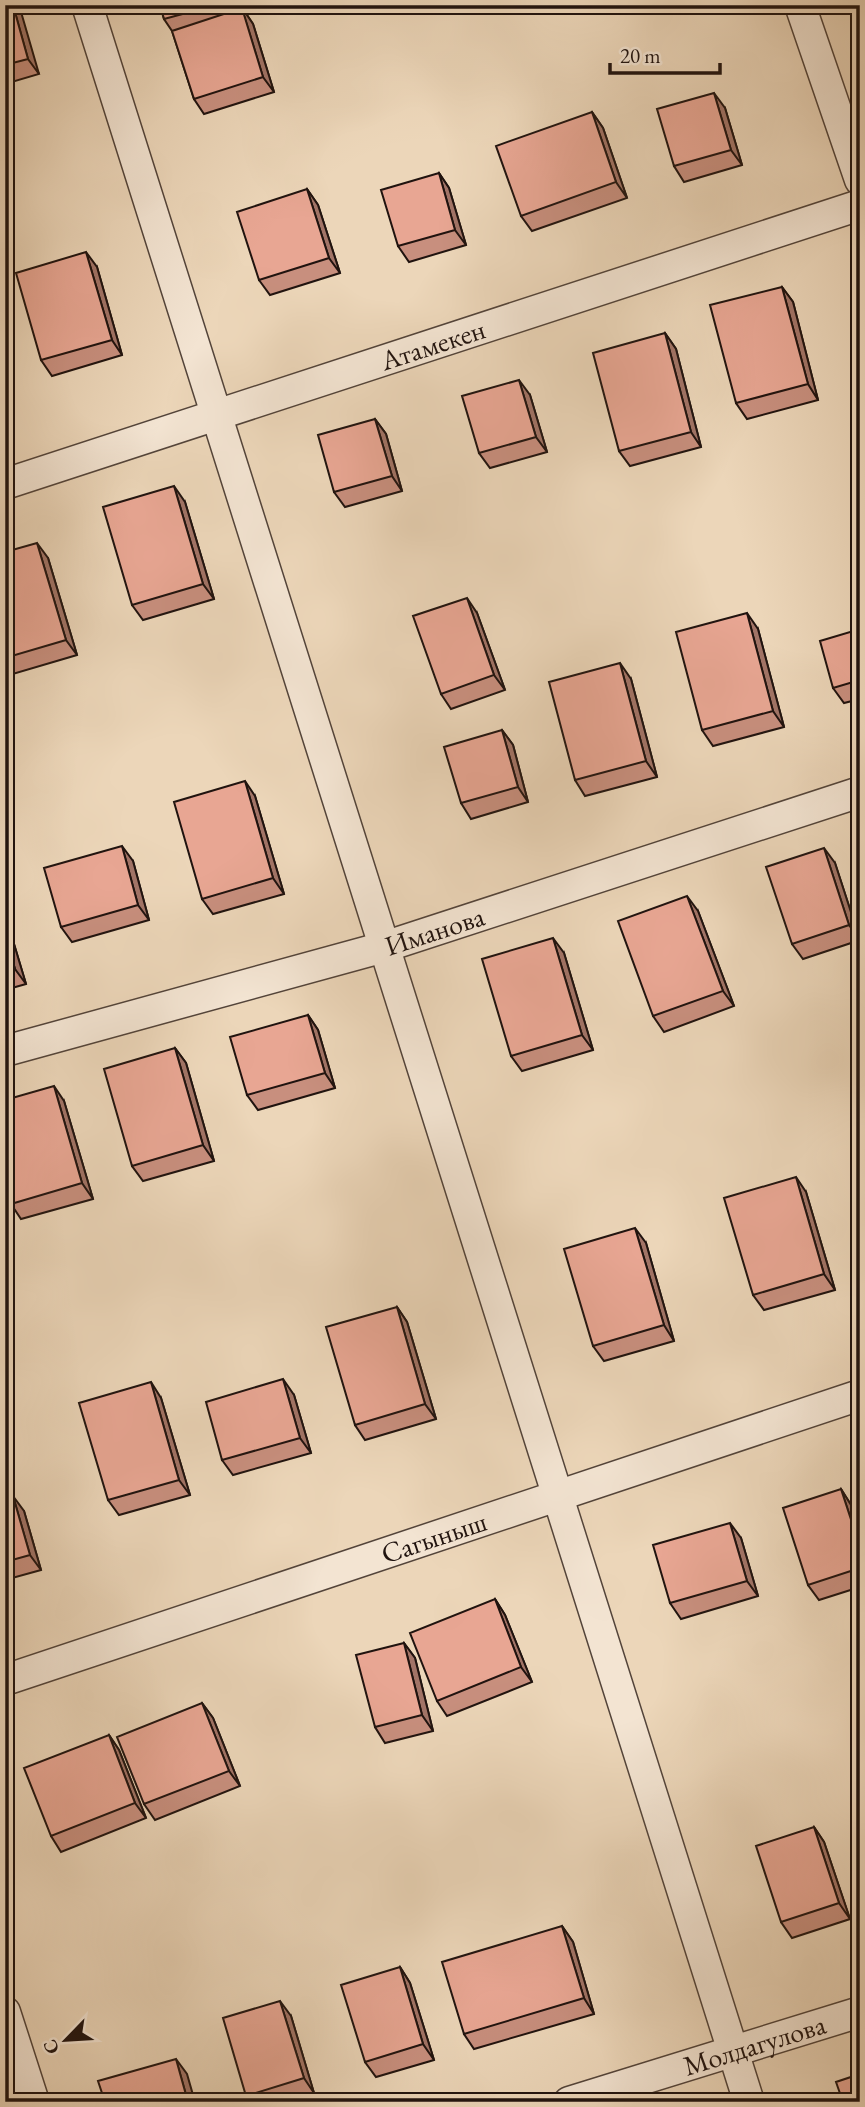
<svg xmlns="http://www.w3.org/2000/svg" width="865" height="2107" font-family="'EB Garamond',serif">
<rect width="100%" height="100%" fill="#ecd6b9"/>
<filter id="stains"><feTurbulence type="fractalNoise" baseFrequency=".00286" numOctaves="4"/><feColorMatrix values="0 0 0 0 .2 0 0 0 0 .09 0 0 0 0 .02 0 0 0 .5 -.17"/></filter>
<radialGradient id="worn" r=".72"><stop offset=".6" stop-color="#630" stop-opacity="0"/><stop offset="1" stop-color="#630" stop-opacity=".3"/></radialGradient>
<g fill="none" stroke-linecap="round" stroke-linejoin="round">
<defs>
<g id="minor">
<path d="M 87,5 L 749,2102"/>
<path d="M 800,5 L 860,180"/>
<path id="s1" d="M 5,484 L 860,205"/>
<path id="s2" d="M 5,1051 L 384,947 L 860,792"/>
<path id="s3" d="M 5,1680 L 860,1395"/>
<path d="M 5,2012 L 34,2102"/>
<path id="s4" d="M 569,2102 L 860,2012"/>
</g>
</defs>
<use href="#minor" stroke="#53443a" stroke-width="33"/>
<use href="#minor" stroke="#f3e4d2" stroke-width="30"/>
</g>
<path fill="#c88f7e" stroke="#20130f" stroke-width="2" d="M 5,5 L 39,74 L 5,84 Z
M 160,5 L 244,5 L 247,15 L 253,24 L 274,92 L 204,114 L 194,99 L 172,31 L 164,19 Z
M 725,108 L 742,165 L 684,182 L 674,166 Z
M 592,112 L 603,128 L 627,198 L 532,231 L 521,216 Z
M 439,173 L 449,188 L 466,245 L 409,262 L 398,246 Z
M 307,189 L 318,205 L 340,273 L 270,295 L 259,280 Z
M 97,267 L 122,355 L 52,376 L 41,360 Z
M 782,287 L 793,302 L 818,400 L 747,419 L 736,403 Z
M 665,333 L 676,349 L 701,447 L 630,466 L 619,451 Z
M 530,395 L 547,452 L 490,468 L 479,453 Z
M 375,419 L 386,434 L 402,491 L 345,507 L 334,492 Z
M 185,502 L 214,599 L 143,620 L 132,605 Z
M 5,552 L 48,558 L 77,655 L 6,676 Z
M 477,613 L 505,690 L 451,709 L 441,694 Z
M 758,629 L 784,727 L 713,746 L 702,730 Z
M 860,629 L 860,699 L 844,703 L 833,688 Z
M 631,679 L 657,777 L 585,796 L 575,780 Z
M 502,730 L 513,745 L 528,802 L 471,819 L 461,803 Z
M 255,796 L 284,894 L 213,914 L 202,899 Z
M 133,861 L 149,920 L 72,942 L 61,927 Z
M 835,863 L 860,940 L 803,959 L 792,944 Z
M 698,911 L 734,1006 L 664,1032 L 653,1016 Z
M 5,914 L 26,984 L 5,990 Z
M 564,953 L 593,1050 L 522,1071 L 511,1056 Z
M 308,1015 L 318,1030 L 335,1088 L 258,1110 L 247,1095 Z
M 175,1048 L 186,1063 L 214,1161 L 143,1181 L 132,1166 Z
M 64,1101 L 93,1199 L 21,1219 L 11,1204 Z
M 806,1192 L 835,1290 L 764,1310 L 753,1295 Z
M 646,1243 L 674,1341 L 604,1361 L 593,1346 Z
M 397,1307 L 407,1322 L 436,1419 L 365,1440 L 355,1425 Z
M 294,1395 L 311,1453 L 233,1475 L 222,1460 Z
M 161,1398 L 190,1495 L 119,1515 L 108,1500 Z
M 841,1489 L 851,1505 L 860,1530 L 860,1587 L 819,1600 L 808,1585 Z
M 5,1498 L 24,1511 L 41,1570 L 5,1580 Z
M 741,1538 L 758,1596 L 681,1619 L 670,1603 Z
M 495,1599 L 505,1615 L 532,1682 L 447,1716 L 437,1701 Z
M 404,1643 L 415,1658 L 433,1731 L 385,1743 L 375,1727 Z
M 202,1703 L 213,1718 L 240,1786 L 155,1820 L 144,1804 Z
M 109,1735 L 119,1750 L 146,1818 L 61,1852 L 51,1836 Z
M 814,1827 L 824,1842 L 850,1919 L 792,1938 L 781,1922 Z
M 562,1926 L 573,1942 L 594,2014 L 474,2049 L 464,2034 Z
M 400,1967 L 410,1983 L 434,2060 L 376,2077 L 365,2062 Z
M 291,2016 L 314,2093 L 287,2102 L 250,2102 L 246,2096 Z"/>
<path fill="#a27467" stroke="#20130f" stroke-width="2" d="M 13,5 L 19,5 L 39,74 L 28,59 Z
M 240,5 L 244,5 L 247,15 L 253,24 L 274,92 L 263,77 L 242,9 Z
M 714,93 L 725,108 L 742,165 L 731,150 Z
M 592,112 L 603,128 L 627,198 L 616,182 Z
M 439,173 L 449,188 L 466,245 L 455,230 Z
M 307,189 L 318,205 L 340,273 L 329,258 Z
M 86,252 L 97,267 L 122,355 L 112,340 Z
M 782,287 L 793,302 L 818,400 L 808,384 Z
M 665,333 L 676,349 L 701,447 L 691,432 Z
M 519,380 L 530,395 L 547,452 L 536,437 Z
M 375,419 L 386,434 L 402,491 L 392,476 Z
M 174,486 L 185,502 L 214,599 L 203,584 Z
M 37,543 L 48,558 L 77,655 L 66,640 Z
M 467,598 L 477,613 L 505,690 L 494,675 Z
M 747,613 L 758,629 L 784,727 L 773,711 Z
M 620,663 L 631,679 L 657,777 L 646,761 Z
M 502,730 L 513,745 L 528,802 L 518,787 Z
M 245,781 L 255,796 L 284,894 L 273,878 Z
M 122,846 L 133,861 L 149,920 L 138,905 Z
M 824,848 L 835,863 L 860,940 L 849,925 Z
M 687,896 L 698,911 L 734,1006 L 723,991 Z
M 5,914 L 26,984 L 15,969 L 5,935 Z
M 553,938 L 564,953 L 593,1050 L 582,1035 Z
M 308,1015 L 318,1030 L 335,1088 L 325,1073 Z
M 175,1048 L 186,1063 L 214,1161 L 203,1145 Z
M 54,1086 L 64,1101 L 93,1199 L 82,1183 Z
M 796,1177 L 806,1192 L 835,1290 L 824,1274 Z
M 635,1228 L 646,1243 L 674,1341 L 664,1325 Z
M 397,1307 L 407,1322 L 436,1419 L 425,1404 Z
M 283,1379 L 294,1395 L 311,1453 L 300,1438 Z
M 151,1382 L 161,1398 L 190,1495 L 179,1480 Z
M 841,1489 L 851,1505 L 860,1530 L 860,1547 Z
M 13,1496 L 24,1511 L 41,1570 L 30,1555 Z
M 730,1523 L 741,1538 L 758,1596 L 747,1581 Z
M 495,1599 L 505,1615 L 532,1682 L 521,1667 Z
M 404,1643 L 415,1658 L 433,1731 L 422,1715 Z
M 202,1703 L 213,1718 L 240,1786 L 229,1771 Z
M 109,1735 L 119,1750 L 146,1818 L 135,1803 Z
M 814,1827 L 824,1842 L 850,1919 L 839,1903 Z
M 562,1926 L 573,1942 L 594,2014 L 584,1998 Z
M 400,1967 L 410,1983 L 434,2060 L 423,2044 Z
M 280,2001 L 291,2016 L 314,2093 L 304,2078 Z
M 176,2059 L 187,2074 L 195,2102 L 188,2102 Z"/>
<path fill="#e8a693" stroke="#20130f" stroke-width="2" d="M 5,5 L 13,5 L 28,59 L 5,65 Z
M 160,5 L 216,5 L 164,19 Z
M 242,8 L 263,77 L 194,99 L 172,31 Z
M 714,93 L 731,150 L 674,166 L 657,109 Z
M 592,112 L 616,182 L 521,216 L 496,146 Z
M 439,173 L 455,230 L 398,246 L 381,190 Z
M 307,189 L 329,258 L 259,280 L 237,212 Z
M 86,252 L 112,340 L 41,360 L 16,273 Z
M 782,287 L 808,384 L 736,403 L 710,305 Z
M 665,333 L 691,432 L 619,451 L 593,353 Z
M 519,380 L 536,437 L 479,453 L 462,396 Z
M 375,419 L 392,476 L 334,492 L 318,435 Z
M 174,486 L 203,584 L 132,605 L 103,507 Z
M 37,543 L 66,640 L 5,658 L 5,552 Z
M 467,598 L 494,675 L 441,694 L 413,616 Z
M 747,613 L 773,711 L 702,730 L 676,632 Z
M 860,629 L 860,680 L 833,688 L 820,641 Z
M 620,663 L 646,761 L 575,780 L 549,682 Z
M 502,730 L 518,787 L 461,803 L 444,747 Z
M 245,781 L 273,878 L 202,899 L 174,802 Z
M 122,846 L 138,905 L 61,927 L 44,868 Z
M 824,848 L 849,925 L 792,944 L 766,867 Z
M 687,896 L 723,991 L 653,1016 L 618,921 Z
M 5,935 L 15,969 L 5,972 Z
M 553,938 L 582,1035 L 511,1056 L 482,959 Z
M 308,1015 L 325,1073 L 247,1095 L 230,1037 Z
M 175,1048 L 203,1145 L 132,1166 L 104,1069 Z
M 54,1086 L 82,1183 L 11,1204 L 5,1185 L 5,1100 Z
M 796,1177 L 824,1274 L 753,1295 L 724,1198 Z
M 635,1228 L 664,1325 L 593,1346 L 564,1249 Z
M 397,1307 L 425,1404 L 355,1425 L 326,1327 Z
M 283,1379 L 300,1438 L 222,1460 L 206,1402 Z
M 151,1382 L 179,1480 L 108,1500 L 79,1403 Z
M 841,1489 L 860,1547 L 860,1568 L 808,1585 L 783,1508 Z
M 13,1496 L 30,1555 L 5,1562 L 5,1498 Z
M 730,1523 L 747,1581 L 670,1603 L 653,1545 Z
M 495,1599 L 521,1667 L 437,1701 L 410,1633 Z
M 404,1643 L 422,1715 L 375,1727 L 356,1655 Z
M 202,1703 L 229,1771 L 144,1804 L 117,1737 Z
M 109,1735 L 135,1803 L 51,1836 L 24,1768 Z
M 814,1827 L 839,1903 L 781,1922 L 756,1846 Z
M 562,1926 L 584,1998 L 464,2034 L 442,1962 Z
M 400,1967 L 423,2044 L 365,2062 L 341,1985 Z
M 280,2001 L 304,2078 L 246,2096 L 223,2018 Z
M 176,2059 L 188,2102 L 105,2102 L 98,2081 Z
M 860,2074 L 860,2102 L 843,2102 L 836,2082 Z"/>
<g text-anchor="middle" stroke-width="5" stroke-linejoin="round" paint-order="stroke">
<g font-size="28" fill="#20130f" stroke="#f3e4d2">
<text dy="10" stroke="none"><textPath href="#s1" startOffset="450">Атамекен</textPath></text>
<text dy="10" stroke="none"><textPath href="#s2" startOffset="446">Иманова</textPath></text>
<text dy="10" stroke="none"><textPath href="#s3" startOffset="452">Сагыныш</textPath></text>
<text dy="10" stroke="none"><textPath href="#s4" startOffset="194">Молдагулова</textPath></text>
</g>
</g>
<rect width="865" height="2107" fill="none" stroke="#ecd6b9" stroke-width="28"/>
<rect x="7" y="7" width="851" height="2093" fill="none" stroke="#20130f" stroke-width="3.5"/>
<rect x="14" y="14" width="837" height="2079" fill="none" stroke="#20130f" stroke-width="2"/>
<g transform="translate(66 2040) rotate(245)" stroke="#f3e4d2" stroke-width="5" paint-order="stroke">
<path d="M0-5L12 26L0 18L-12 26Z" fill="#20130f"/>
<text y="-10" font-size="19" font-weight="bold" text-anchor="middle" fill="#20130f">С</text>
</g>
<path d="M610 63v10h110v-10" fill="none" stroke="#20130f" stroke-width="3.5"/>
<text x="620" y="63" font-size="21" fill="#20130f" stroke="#f3e4d2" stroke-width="5" paint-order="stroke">20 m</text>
<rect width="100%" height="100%" filter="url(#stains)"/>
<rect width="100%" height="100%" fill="url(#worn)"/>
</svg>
